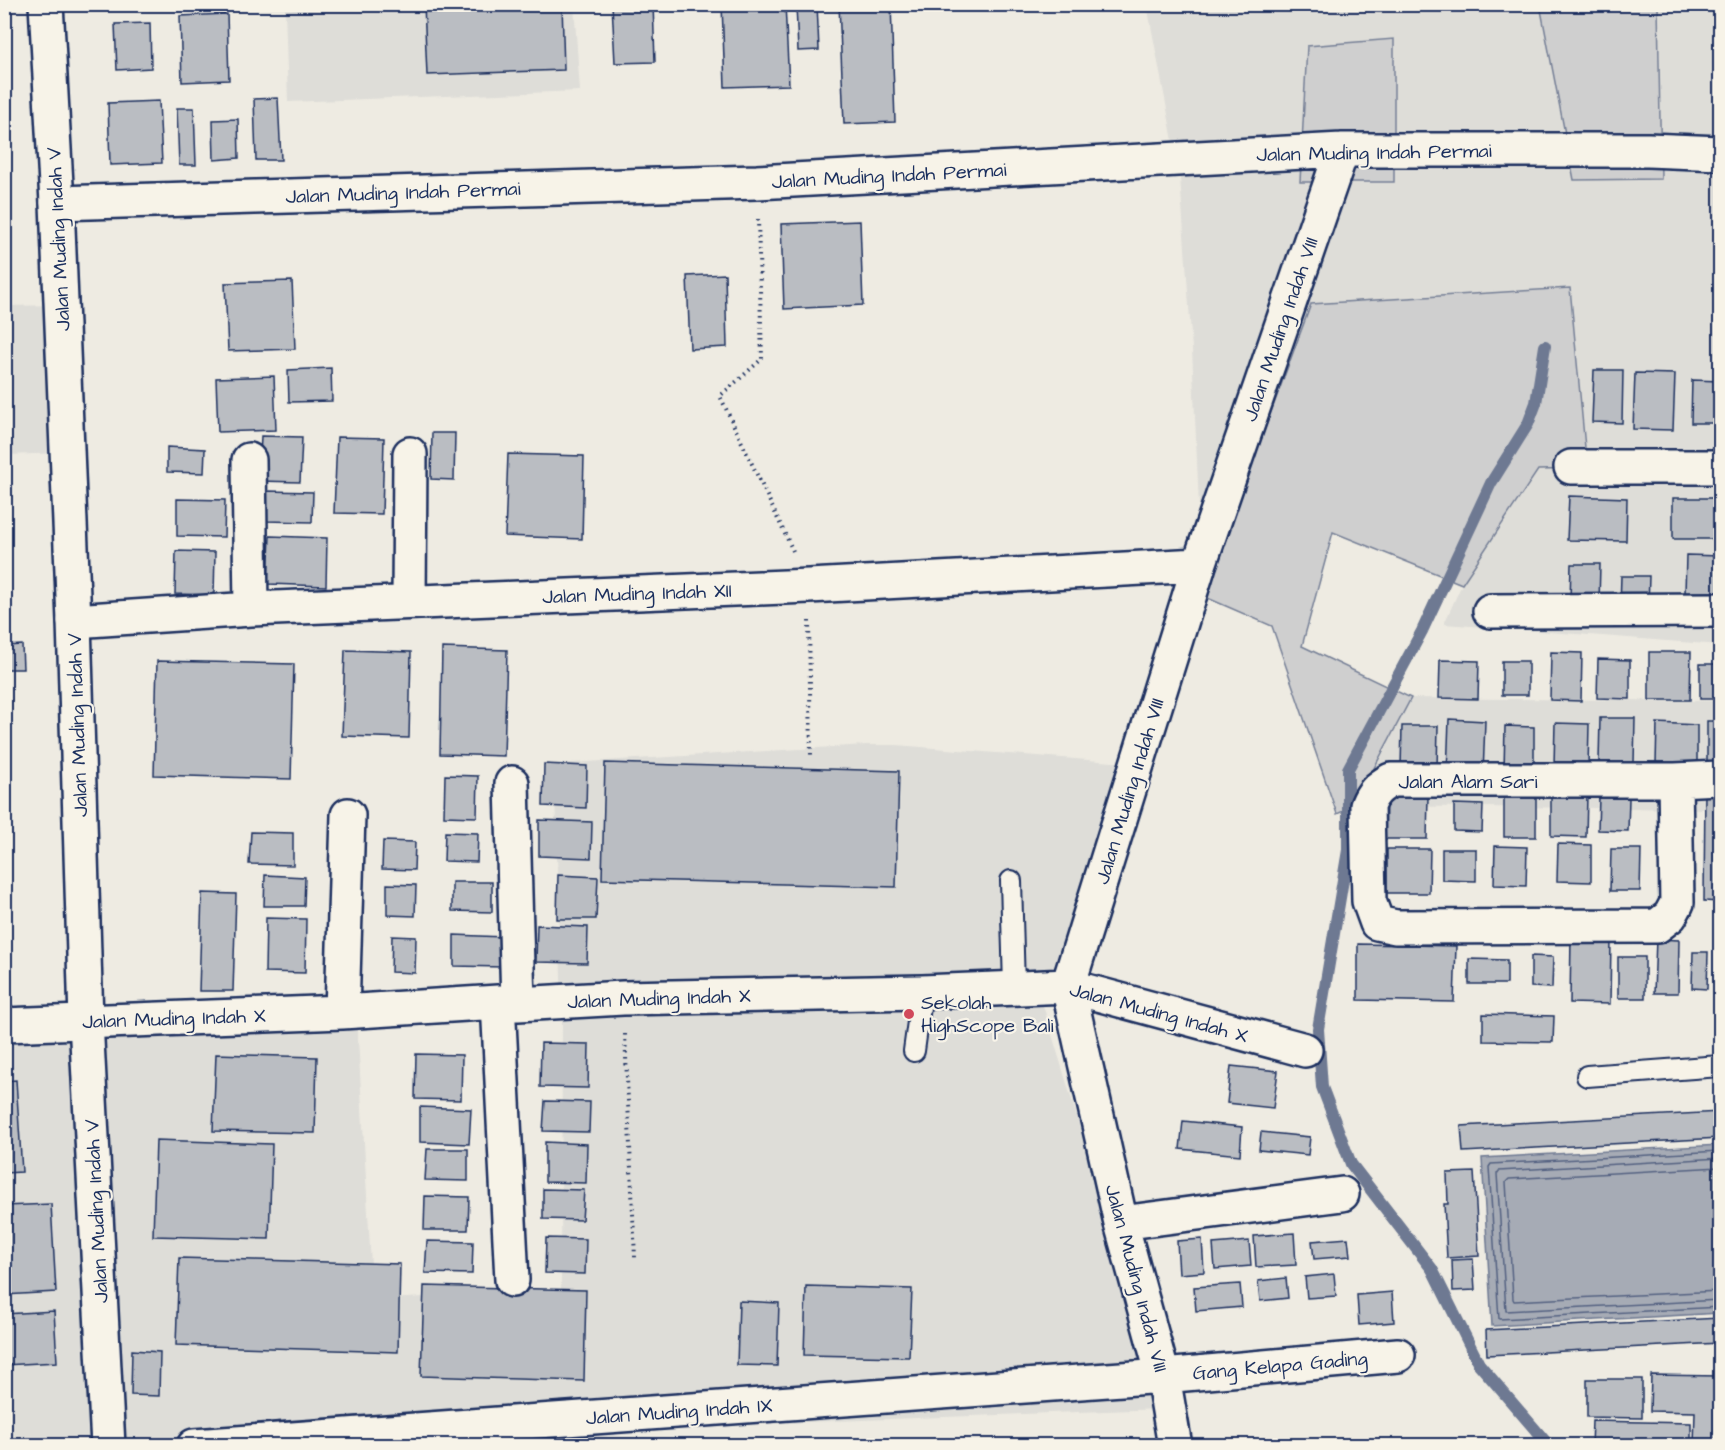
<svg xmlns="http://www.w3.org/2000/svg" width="1725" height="1450" font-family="'Architects Daughter',sans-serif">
<rect width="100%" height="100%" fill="#eeebe2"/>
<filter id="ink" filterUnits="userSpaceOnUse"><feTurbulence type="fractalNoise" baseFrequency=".0167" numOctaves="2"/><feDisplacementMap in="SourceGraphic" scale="12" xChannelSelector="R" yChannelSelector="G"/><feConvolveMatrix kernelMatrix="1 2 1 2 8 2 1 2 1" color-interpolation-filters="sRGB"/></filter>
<g filter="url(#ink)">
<path fill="#deddd8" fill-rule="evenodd" d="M 574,5 L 580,91 L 288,102 L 285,9 Z
M 1147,5 L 1540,5 L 1574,180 L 1661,179 L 1658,5 L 1720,5 L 1720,645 L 1444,624 L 1462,584 L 1538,470 L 1570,289 L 1203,596 L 1192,349 L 1180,177 ZM 1307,46 L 1394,182 L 1300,182 Z
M 64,305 L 64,453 L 5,455 L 4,306 Z
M 1411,698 L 1720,701 L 1720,809 L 1354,806 Z
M 866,745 L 896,745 L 1138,764 L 1084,875 L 1042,1002 L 1107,1215 L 1161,1409 L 643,1428 L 427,1429 L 90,1442 L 90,1446 L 5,1445 L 4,1037 L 357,1021 L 373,1300 L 561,1289 L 562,1007 L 554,764 Z"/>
<path fill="#cfcfcf" stroke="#757f96" stroke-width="1.5" d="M 1540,5 L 1658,5 L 1661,179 L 1574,180 Z
M 1394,39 L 1394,182 L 1300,182 L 1307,46 Z
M 1570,288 L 1587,469 L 1538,470 L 1462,584 L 1333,532 L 1302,646 L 1411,698 L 1354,806 L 1337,814 L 1272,626 L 1203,596 L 1311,304 Z"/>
<path fill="#a6abb5" stroke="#6e7992" stroke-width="1.5" d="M 1720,1145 L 1720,1313 L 1492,1326 L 1482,1158 Z"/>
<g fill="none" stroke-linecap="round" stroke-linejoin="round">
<path stroke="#536181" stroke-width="1.5" d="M 1720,1151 L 1491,1164 L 1489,1167 L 1499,1319 L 1720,1307
M 1720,1158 L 1499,1171 L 1497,1174 L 1506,1311 L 1720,1300
M 1720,1167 L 1509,1179 L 1506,1182 L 1513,1299 L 1514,1301 L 1720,1291"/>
<path stroke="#6e7992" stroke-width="12" d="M 1545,1446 L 1545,1441 L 1479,1364 L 1432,1269 L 1351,1164 L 1322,1087 L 1318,1029 L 1348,850 L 1348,769 L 1422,631 L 1491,483 L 1528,424 L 1536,403 L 1545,346"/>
</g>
<path fill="#babdc2" stroke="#1b2f5e" stroke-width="1.5" d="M 424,4 L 562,4 L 564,70 L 427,75 Z
M 612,4 L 653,4 L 655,62 L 615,63 Z
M 722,4 L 785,4 L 789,85 L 725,87 Z
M 796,4 L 817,4 L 819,50 L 798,51 Z
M 839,4 L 891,4 L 895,122 L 844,124 Z
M 227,14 L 229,80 L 182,82 L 180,16 Z
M 150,23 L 151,68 L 117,70 L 115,24 Z
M 278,98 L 281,160 L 256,160 L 254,99 Z
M 159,101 L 162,163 L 110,165 L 108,103 Z
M 177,108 L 194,108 L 196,165 L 179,165 Z
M 238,119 L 239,158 L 214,160 L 213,120 Z
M 860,221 L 863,305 L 784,309 L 781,224 Z
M 725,274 L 727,347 L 690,349 L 687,276 Z
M 292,281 L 295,349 L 228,351 L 225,283 Z
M 331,368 L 332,401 L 289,402 L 288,370 Z
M 1594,370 L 1623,370 L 1622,423 L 1592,422 Z
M 1635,373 L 1675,374 L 1673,430 L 1633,429 Z
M 274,376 L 276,430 L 218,432 L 216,378 Z
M 1692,380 L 1720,381 L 1720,423 L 1691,423 Z
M 432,433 L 455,433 L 454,480 L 431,479 Z
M 261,436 L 302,437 L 300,482 L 259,481 Z
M 337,437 L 384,438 L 382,514 L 334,513 Z
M 167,447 L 205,449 L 204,473 L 167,472 Z
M 508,454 L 584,456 L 582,539 L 505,536 Z
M 266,491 L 313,492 L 312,522 L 265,521 Z
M 1569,496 L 1627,498 L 1626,541 L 1567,540 Z
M 1673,498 L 1720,498 L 1720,539 L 1673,539 Z
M 177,499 L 225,500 L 224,537 L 177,536 Z
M 270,536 L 327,538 L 326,586 L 268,584 Z
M 176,551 L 215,552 L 214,595 L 175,594 Z
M 1686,555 L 1720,556 L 1720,594 L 1685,594 Z
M 1571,564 L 1600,564 L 1599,603 L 1570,602 Z
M 1621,576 L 1649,576 L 1648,607 L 1620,607 Z
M 22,645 L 23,669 L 4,669 L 4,646 Z
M 442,648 L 507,650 L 504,756 L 440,754 Z
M 345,650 L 411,652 L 409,738 L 342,736 Z
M 1551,652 L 1582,653 L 1581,701 L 1550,700 Z
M 1649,652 L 1691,652 L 1690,700 L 1649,700 Z
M 1598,659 L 1630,660 L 1630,699 L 1597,698 Z
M 1440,660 L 1479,661 L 1478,699 L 1439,698 Z
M 157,661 L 294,664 L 291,779 L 154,775 Z
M 1502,661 L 1528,661 L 1528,695 L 1502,695 Z
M 1700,664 L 1720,664 L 1720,699 L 1700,699 Z
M 1600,718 L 1635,718 L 1634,763 L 1599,762 Z
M 1449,719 L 1485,721 L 1483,775 L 1447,774 Z
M 1707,721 L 1720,721 L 1720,769 L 1707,769 Z
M 1555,723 L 1589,724 L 1588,767 L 1554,766 Z
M 1657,723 L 1697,725 L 1697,765 L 1656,764 Z
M 1402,726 L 1438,726 L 1437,768 L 1401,768 Z
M 1505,726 L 1534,727 L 1534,772 L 1504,771 Z
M 605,763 L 899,771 L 896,887 L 602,879 Z
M 544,764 L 587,766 L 586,808 L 543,806 Z
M 445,775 L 478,776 L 477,817 L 444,816 Z
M 1705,788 L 1720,788 L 1720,902 L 1704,901 Z
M 1551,794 L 1587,795 L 1586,837 L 1551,836 Z
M 1386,795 L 1428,796 L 1427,839 L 1385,839 Z
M 1504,797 L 1536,797 L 1536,837 L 1504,837 Z
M 1599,797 L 1629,798 L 1628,831 L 1598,830 Z
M 1454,804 L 1483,805 L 1482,832 L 1454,831 Z
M 539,820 L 592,822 L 591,858 L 539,856 Z
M 251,832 L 293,833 L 293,865 L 249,864 Z
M 445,832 L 478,833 L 477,862 L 444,861 Z
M 383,841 L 415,842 L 414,870 L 382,869 Z
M 1558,844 L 1591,845 L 1591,882 L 1557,881 Z
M 1495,846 L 1527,847 L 1526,886 L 1494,885 Z
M 1387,849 L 1430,849 L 1429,893 L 1387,893 Z
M 1442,849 L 1476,849 L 1476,881 L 1442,880 Z
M 1611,849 L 1641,849 L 1640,891 L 1610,891 Z
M 265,875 L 305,877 L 304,906 L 264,906 Z
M 558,875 L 598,877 L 596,919 L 557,919 Z
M 452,882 L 492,882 L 492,912 L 452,911 Z
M 387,884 L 416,885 L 415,916 L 387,915 Z
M 202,893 L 236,894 L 233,991 L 199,991 Z
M 266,918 L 306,919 L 305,973 L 265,972 Z
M 537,925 L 588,927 L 587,963 L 536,962 Z
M 454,935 L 504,937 L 504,967 L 454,966 Z
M 392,936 L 416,937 L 415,973 L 391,972 Z
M 1571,937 L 1611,938 L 1610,1004 L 1570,1003 Z
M 1656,939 L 1679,940 L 1678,993 L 1654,993 Z
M 1358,944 L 1456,946 L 1454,1002 L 1358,1000 Z
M 1693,952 L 1708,952 L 1707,989 L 1692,988 Z
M 1716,952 L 1720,952 L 1720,992 L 1715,991 Z
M 1531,956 L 1553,957 L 1552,988 L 1531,987 Z
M 1618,957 L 1645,957 L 1645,998 L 1618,998 Z
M 1469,959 L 1507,960 L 1507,984 L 1469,984 Z
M 1483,1014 L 1554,1016 L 1553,1042 L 1483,1041 Z
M 541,1043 L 589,1044 L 588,1088 L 540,1087 Z
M 216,1054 L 317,1057 L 315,1133 L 213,1131 Z
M 416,1054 L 462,1055 L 461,1100 L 415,1099 Z
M 1231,1066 L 1278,1071 L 1273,1108 L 1227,1103 Z
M 16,1080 L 22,1172 L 4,1173 L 4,1081 Z
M 545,1101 L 590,1102 L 589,1132 L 543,1131 Z
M 420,1107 L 471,1109 L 469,1144 L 420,1142 Z
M 1720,1112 L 1720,1138 L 1463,1152 L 1461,1126 Z
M 1183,1121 L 1242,1127 L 1240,1155 L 1180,1149 Z
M 1261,1132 L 1310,1137 L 1308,1155 L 1259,1150 Z
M 156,1140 L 272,1144 L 269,1239 L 153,1236 Z
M 545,1142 L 587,1144 L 586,1183 L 545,1182 Z
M 427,1149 L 468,1149 L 468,1181 L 425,1180 Z
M 1474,1172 L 1479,1256 L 1447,1258 L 1444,1204 L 1448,1204 L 1447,1173 Z
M 543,1189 L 584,1190 L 582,1220 L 543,1219 Z
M 425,1196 L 469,1197 L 468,1230 L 424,1230 Z
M 51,1204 L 56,1292 L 4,1295 L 4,1206 Z
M 1294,1233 L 1296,1265 L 1256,1267 L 1254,1236 Z
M 546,1238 L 586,1239 L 585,1274 L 545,1273 Z
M 1348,1238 L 1350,1256 L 1314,1259 L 1312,1241 Z
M 1202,1239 L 1204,1272 L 1179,1274 L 1177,1241 Z
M 427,1241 L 473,1242 L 472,1274 L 425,1273 Z
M 1249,1241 L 1251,1266 L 1215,1269 L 1213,1244 Z
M 179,1258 L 400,1264 L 398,1352 L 176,1345 Z
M 1473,1259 L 1475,1290 L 1453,1291 L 1452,1260 Z
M 1334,1274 L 1336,1296 L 1307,1298 L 1305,1277 Z
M 1286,1278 L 1288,1298 L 1260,1301 L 1258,1281 Z
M 1240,1284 L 1242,1307 L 1196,1311 L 1194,1287 Z
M 424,1286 L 586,1290 L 584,1381 L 421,1376 Z
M 806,1286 L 912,1289 L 909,1357 L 804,1355 Z
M 1392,1292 L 1394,1322 L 1359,1325 L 1357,1295 Z
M 739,1301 L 779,1303 L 777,1366 L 737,1365 Z
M 54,1311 L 57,1362 L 4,1365 L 4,1314 Z
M 1720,1318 L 1720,1343 L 1487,1355 L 1486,1330 Z
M 132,1350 L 160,1352 L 159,1396 L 131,1395 Z
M 1651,1375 L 1720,1376 L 1720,1446 L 1694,1446 L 1695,1412 L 1650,1411 Z
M 1587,1379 L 1642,1379 L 1642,1418 L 1587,1417 Z
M 1592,1421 L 1691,1423 L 1691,1446 L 1591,1446 Z"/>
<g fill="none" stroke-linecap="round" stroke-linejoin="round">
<defs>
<path id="lane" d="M 1011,881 L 1014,987
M 914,1051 L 922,992
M 1587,1076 L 1720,1066"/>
<path id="street" d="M 57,203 L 757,182 L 1342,150 L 1648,150 L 1720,153
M 249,460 L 251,609
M 1571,467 L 1720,467
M 409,602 L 410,454
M 1490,611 L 1720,610
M 74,621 L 251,609 L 809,586 L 1199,565
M 1675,780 L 1677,903 L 1670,916 L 1657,926 L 1396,927 L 1377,923 L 1369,901 L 1367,806 C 1372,793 1378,787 1391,780 L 1675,780 L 1720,778
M 512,783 L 518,1004
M 498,1002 L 512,1280
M 342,1012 L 348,815
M 4,1025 L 342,1012 L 498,1002 L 518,1004 L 623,998 L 922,992 L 1068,986 L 1305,1050
M 1121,1223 L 1342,1194
M 194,1446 L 1163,1376 L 1398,1355
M 1175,1446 L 1163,1376 L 1121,1223 L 1068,986 L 1199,565 L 1342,150"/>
<path id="secondary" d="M 46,4 L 57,203 L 74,621 L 86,1021 L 108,1446"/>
</defs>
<use href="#lane" stroke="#1b2f5e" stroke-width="24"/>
<use href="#street" stroke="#1b2f5e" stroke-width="38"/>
<use href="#secondary" stroke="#1b2f5e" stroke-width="38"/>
<path stroke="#1b2f5e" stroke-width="4" stroke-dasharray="1.5 4.5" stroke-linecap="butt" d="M 758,219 L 762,359 L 720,396 L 793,551
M 809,621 L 811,756
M 625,1034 L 635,1258"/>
<use href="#lane" stroke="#f7f3e8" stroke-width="20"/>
<use href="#street" stroke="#f7f3e8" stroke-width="33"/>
<use href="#secondary" stroke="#f7f3e8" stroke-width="33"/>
</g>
</g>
<circle fill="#d1495b" stroke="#f7f3e8" stroke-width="2" cx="909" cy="1014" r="6"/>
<g text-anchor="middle" stroke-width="4.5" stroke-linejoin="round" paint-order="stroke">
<g font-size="20" fill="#1b2f5e" stroke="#f7f3e8">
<text transform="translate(1374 152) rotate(-1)" y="7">Jalan Muding Indah Permai</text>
<text transform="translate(889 175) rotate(-3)" y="7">Jalan Muding Indah Permai</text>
<text transform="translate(403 192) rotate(-2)" y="7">Jalan Muding Indah Permai</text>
<text transform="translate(58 239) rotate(-93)" y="7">Jalan Muding Indah V</text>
<text transform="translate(1280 329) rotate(-71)" y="7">Jalan Muding Indah VIII</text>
<text transform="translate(637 593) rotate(-2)" y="7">Jalan Muding Indah XII</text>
<text transform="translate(77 725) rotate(-92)" y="7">Jalan Muding Indah V</text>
<text x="1468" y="788">Jalan Alam Sari</text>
<text transform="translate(1129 791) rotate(-73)" y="7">Jalan Muding Indah VIII</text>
<text transform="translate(659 998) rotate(-2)" y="7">Jalan Muding Indah X</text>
<text transform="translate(1159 1012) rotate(15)" y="7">Jalan Muding Indah X</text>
<text transform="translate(174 1018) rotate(-2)" y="7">Jalan Muding Indah X</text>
<text transform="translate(96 1211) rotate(-93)" y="7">Jalan Muding Indah V</text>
<text transform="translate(1137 1278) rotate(75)" y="7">Jalan Muding Indah VIII</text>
<text transform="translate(1280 1365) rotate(-5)" y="7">Gang Kelapa Gading</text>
<text transform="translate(679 1411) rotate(-4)" y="7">Jalan Muding Indah IX</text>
</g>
<g font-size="20" fill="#1b2f5e" stroke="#f7f3e8" text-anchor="start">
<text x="921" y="1009">Sekolah<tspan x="921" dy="23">HighScope Bali</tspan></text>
</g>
</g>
<rect width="1725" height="1450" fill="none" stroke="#f7f3e8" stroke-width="24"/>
<rect x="12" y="12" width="1701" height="1426" fill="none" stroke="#1b2f5e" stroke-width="2" filter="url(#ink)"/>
</svg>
